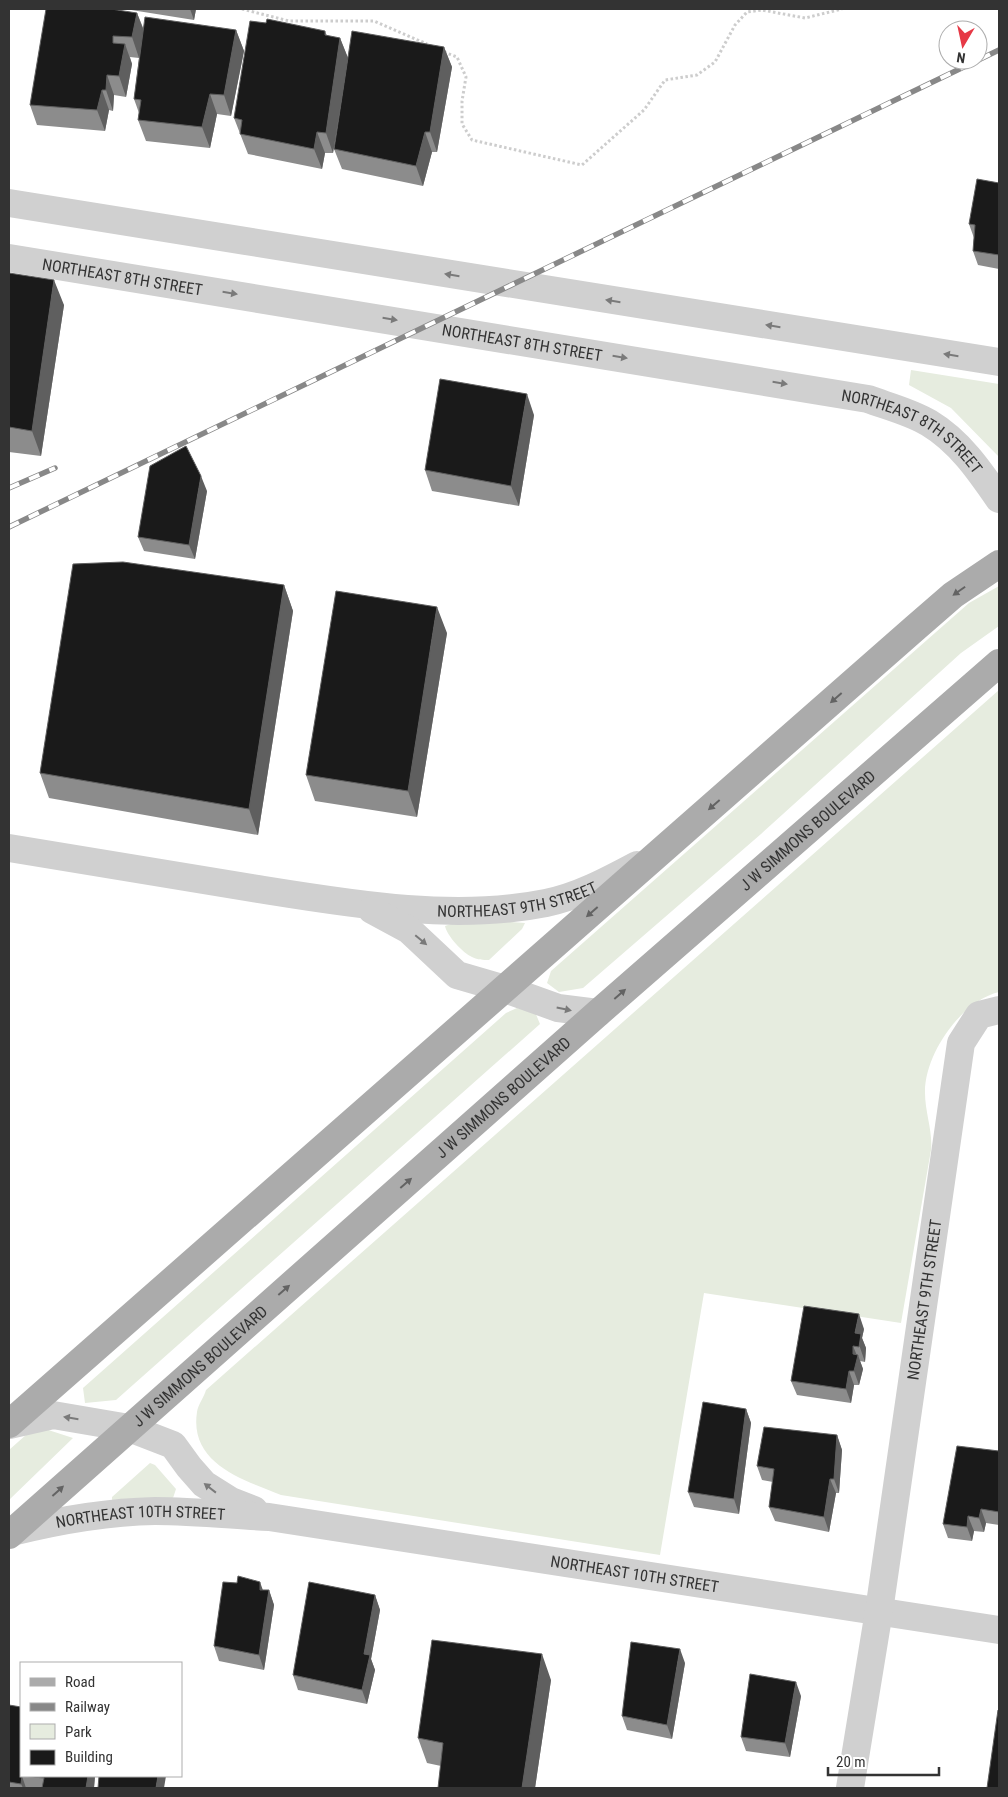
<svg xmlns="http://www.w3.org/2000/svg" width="1008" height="1797" font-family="'Roboto Condensed',sans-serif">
<rect width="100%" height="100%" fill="#fff"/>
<path fill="#e6ecdf" d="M 911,370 L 999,384 L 999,457 L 951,408 L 909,385 Z
M 999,586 L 999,626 L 961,653 L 761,834 L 583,988 L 559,992 L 547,983 L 551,971 L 969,603 Z
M 999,690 L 999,992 C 961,1001 924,1055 925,1093 C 925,1112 933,1132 931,1150 C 921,1208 911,1265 901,1323 L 704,1293 L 660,1555 L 281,1495 C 244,1480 189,1464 197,1412 C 198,1405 204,1397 206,1390 Z
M 511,922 L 525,923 L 522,929 L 489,960 C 483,960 478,960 472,957 C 463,953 447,936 445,926 L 454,923 Z
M 517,1008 L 535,1012 L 540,1024 L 116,1400 L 85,1403 L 83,1388 L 506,1013 Z
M 36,1426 L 73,1438 L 9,1500 L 9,1450 Z
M 150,1463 L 155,1465 L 176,1489 L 173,1498 L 112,1500 L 112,1497 Z"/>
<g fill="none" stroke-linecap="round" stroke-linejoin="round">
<path stroke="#cdcdcd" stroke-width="3" stroke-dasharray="2.5 2.5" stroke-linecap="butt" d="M 242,9 L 289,21 L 374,21 L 427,44
M 444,52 L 457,57 L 466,77 L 462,101 L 462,124 L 472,140 L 582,165 L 644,110 L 665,80 L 697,75 L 715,62 L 735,25 L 747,12 L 762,10 L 805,18 L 842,9"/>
<g stroke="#d0d0d0" stroke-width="28">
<path d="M 9,203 L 999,362"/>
<path id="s1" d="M 9,258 L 868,399 C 887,406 911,412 929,423 C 959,441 979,470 999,499"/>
<path id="s2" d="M 9,848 C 90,861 171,875 252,888 C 346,903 452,922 546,903 C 579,896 607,881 637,865"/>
<path d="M 372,910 L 409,930 L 457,975 L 505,989 L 558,1008 L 598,1013"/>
<path d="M 9,1425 L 53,1415 L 129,1428 L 173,1445 L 189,1467 L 204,1484 L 231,1501 L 254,1510"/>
<path id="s3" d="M 12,1532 C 60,1520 106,1512 155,1511 C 193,1511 231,1515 269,1517 L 999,1630"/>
<path id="s4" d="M 850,1788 L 879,1611 L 961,1043 L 979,1015 L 999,1010"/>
</g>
<g stroke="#ababab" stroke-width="28">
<path d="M 9,1424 L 915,628 L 953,595 L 999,564"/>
<path id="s5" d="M 9,1535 L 598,1013 L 999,663"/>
</g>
<defs>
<path id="rail" d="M 9,488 L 55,468
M 9,527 L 999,50"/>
</defs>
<use href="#rail" stroke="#888" stroke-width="5.5"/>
<use href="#rail" stroke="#fff" stroke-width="4" stroke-dasharray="11" stroke-linecap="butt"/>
</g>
<path fill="#8c8c8c" d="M 125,9 L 196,9 L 194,20 Z
M 137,13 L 144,30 L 236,30 L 244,51 L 231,116 L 217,114 L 210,148 L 146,141 L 138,120 L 139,113 L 134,99 L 139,58 L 130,57 L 132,64 L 126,97 L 114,95 L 113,111 L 109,110 L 105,131 L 37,125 L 30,105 Z
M 325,31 L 327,36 L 340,38 L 348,58 L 333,153 L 325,153 L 322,169 L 248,154 L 234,118 Z
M 444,47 L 452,67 L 437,152 L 432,152 L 423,186 L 342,169 L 334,149 Z
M 999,183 L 999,269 L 978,265 L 973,251 L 974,238 L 969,224 Z
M 9,273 L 64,305 L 41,456 L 9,452 Z
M 534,415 L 519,506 L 432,491 L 425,470 Z
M 207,491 L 195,559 L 144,551 L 138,537 Z
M 284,585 L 293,611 L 258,835 L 49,798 L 40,773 Z
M 447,633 L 417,817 L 315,801 L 306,775 Z
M 864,1329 L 862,1338 L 866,1348 L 865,1362 L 860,1361 L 863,1369 L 859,1385 L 854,1385 L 851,1403 L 797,1395 L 791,1381 Z
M 746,1409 L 751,1423 L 739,1514 L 694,1507 L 688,1492 Z
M 837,1435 L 842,1450 L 839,1493 L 836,1493 L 829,1532 L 775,1521 L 769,1507 L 773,1482 L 762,1480 L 757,1466 Z
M 999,1451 L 999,1525 L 986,1523 L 984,1532 L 974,1531 L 972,1541 L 948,1538 L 943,1524 Z
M 263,1590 L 269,1590 L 274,1605 L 264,1670 L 219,1661 L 214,1646 Z
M 375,1595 L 380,1610 L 371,1659 L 375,1670 L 367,1704 L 298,1690 L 293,1675 Z
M 685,1663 L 672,1739 L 627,1730 L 622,1716 Z
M 551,1680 L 535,1788 L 438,1788 L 441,1766 L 427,1763 L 418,1738 Z
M 801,1696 L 790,1757 L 746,1751 L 741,1737 Z
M 9,1705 L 21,1776 L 95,1776 L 94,1788 L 9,1788 Z"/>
<path fill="#5f5f5f" d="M 190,9 L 196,9 L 194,20 Z
M 137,13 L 145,34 L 139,58 L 132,37 Z
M 236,30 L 244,51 L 231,116 L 224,95 Z
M 340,38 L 348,58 L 333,153 L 326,133 Z
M 125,44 L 132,64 L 126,97 L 119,76 Z
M 444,47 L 452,67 L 437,152 L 430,132 Z
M 107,75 L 114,95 L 113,111 L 106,90 Z
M 102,90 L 109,110 L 105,131 L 97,110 Z
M 210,94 L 217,114 L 210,148 L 202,127 Z
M 317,132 L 325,153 L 322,169 L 314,149 Z
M 425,132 L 432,152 L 423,186 L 416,166 Z
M 54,280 L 64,305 L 41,456 L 32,431 Z
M 527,394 L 534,415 L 519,506 L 511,486 Z
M 201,476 L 207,491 L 195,559 L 189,545 Z
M 284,585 L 293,611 L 258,835 L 249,809 Z
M 437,607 L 447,633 L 417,817 L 408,791 Z
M 859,1314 L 864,1329 L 862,1338 L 866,1348 L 865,1362 L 855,1333 Z
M 853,1346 L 858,1358 L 858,1355 L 863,1369 L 859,1385 L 854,1371 L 853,1354 Z
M 849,1371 L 854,1385 L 851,1403 L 846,1389 Z
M 746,1409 L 751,1423 L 739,1514 L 734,1499 Z
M 837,1435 L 842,1450 L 839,1493 L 834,1479 Z
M 830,1479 L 836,1493 L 829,1532 L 824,1517 Z
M 981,1509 L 986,1523 L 984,1532 L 979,1518 Z
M 968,1516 L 974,1531 L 972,1541 L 967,1527 Z
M 260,1582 L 265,1596 L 260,1590 Z
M 269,1590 L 274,1605 L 264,1670 L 259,1655 Z
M 375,1595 L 380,1610 L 371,1659 L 375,1670 L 367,1704 L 362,1690 L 364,1654 Z
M 680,1649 L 685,1663 L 672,1739 L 667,1725 Z
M 542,1654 L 551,1680 L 535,1788 L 522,1788 Z
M 796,1682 L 801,1696 L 790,1757 L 785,1743 Z
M 22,1776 L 26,1788 L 23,1788 L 21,1784 Z
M 88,1776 L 95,1776 L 94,1788 L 86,1788 Z
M 158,1776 L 166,1776 L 164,1788 L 156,1788 Z"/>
<path fill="#1a1a1a" stroke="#5f5f5f" d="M 46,9 L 111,9 L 137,13 L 132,37 L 113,36 L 113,43 L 125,44 L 119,76 L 107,75 L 106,90 L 102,90 L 97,110 L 30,105 Z
M 145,17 L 236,30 L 224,95 L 210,94 L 202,127 L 138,120 L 141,100 L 134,99 Z
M 267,19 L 325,31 L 325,35 L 340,38 L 326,133 L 317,132 L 314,149 L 240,134 L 242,120 L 234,118 L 250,21 L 266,23 Z
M 352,31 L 444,47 L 430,132 L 425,132 L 416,166 L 334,149 Z
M 977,179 L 999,183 L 999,255 L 973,251 L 975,225 L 969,224 Z
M 9,273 L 54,280 L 32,431 L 9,427 Z
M 440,379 L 527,394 L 511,486 L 425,470 Z
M 186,446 L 201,476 L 189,545 L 138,537 L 150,466 Z
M 123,562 L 284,585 L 249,809 L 40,773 L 73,564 Z
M 336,591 L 437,607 L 408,791 L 306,775 Z
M 804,1306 L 859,1314 L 855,1333 L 861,1334 L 859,1347 L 853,1346 L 853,1354 L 858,1355 L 854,1371 L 849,1371 L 846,1389 L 791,1381 Z
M 703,1402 L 746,1409 L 734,1499 L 688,1492 Z
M 764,1427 L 837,1435 L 834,1479 L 830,1479 L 824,1517 L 769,1507 L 774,1469 L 757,1466 Z
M 957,1446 L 999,1451 L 999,1512 L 981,1509 L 979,1518 L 968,1516 L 967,1527 L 943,1524 Z
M 238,1576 L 260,1582 L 260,1590 L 269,1590 L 259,1655 L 214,1646 L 223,1582 L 237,1583 Z
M 309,1582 L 375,1595 L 364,1654 L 370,1655 L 362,1690 L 293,1675 Z
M 432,1640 L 542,1654 L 522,1788 L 438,1788 L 443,1743 L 418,1738 Z
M 631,1642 L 680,1649 L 667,1725 L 622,1716 Z
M 750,1674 L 796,1682 L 785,1743 L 741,1737 Z
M 9,1705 L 21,1707 L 21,1776 L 88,1776 L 86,1788 L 42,1788 L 44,1778 L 22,1776 L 21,1784 L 9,1782 Z
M 998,1710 L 999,1710 L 999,1788 L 987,1788 Z
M 99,1776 L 158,1776 L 156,1788 L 98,1788 Z"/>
<defs><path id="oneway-solid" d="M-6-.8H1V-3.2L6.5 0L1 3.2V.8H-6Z" transform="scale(1.25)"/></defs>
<g fill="#7a7a7a">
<use href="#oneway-solid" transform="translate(452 275) rotate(-171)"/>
<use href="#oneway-solid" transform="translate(230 293) rotate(9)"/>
<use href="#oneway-solid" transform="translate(613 301) rotate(-171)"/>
<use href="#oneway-solid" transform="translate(390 319) rotate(9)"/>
<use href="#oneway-solid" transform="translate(773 326) rotate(-171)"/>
<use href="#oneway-solid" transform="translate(951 355) rotate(-171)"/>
<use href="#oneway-solid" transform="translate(620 357) rotate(9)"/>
<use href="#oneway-solid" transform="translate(780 383) rotate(9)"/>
<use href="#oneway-solid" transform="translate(421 940) rotate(40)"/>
<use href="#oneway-solid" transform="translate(564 1009) rotate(12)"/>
<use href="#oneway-solid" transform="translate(71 1418) rotate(-171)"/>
<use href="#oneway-solid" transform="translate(210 1488) rotate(-142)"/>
</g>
<g fill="#636363">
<use href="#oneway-solid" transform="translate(959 591) rotate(145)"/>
<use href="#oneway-solid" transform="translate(836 698) rotate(139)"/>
<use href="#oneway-solid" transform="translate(714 805) rotate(139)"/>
<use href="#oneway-solid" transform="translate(592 912) rotate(139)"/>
<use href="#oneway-solid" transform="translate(620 994) rotate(-41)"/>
<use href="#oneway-solid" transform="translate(406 1183) rotate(-41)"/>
<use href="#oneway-solid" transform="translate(284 1290) rotate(-41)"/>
<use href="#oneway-solid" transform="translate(58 1491) rotate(-42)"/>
</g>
<g text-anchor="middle" stroke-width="5" stroke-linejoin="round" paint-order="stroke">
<g font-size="16" fill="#333" stroke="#fff">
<text dy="6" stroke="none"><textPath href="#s1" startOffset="115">NORTHEAST 8TH STREET</textPath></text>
<text dy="6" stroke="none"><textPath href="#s1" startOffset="520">NORTHEAST 8TH STREET</textPath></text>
<text dy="6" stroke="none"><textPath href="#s1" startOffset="925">NORTHEAST 8TH STREET</textPath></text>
<text dy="6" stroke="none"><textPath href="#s5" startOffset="1065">J W SIMMONS BOULEVARD</textPath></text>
<text dy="6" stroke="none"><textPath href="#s2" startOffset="514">NORTHEAST 9TH STREET</textPath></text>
<text dy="6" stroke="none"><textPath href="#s5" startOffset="660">J W SIMMONS BOULEVARD</textPath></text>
<text dy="6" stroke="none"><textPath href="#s4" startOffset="494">NORTHEAST 9TH STREET</textPath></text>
<text dy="6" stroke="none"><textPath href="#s5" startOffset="255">J W SIMMONS BOULEVARD</textPath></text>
<text dy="6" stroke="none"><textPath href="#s3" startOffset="130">NORTHEAST 10TH STREET</textPath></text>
<text dy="6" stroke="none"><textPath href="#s3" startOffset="629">NORTHEAST 10TH STREET</textPath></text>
</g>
</g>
<rect width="1008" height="1797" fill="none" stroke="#333333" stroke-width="20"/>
<rect x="20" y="1662" width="162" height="115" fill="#ffffff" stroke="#adadad"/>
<rect x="30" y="1678" width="25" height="8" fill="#ababab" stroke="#adadad"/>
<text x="65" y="1687" font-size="15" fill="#333333">Road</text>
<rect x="30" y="1703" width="25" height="8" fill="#888888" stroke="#adadad"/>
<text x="65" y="1712" font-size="15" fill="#333333">Railway</text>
<rect x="30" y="1724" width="25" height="15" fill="#e6ecdf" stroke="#adadad"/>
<text x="65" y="1737" font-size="15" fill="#333333">Park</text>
<rect x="30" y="1750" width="25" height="15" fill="#1a1a1a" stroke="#adadad"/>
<text x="65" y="1762" font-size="15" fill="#333333">Building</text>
<g transform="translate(963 45) rotate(189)"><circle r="24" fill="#ffffff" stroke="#adadad"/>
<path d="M0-4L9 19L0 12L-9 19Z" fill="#e63946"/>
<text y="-8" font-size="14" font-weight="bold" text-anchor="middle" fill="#333333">N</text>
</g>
<path d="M828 1767v8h111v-8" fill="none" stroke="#333333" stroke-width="2.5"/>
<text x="836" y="1767" font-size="15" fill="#333333" stroke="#ffffff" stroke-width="4" paint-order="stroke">20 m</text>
</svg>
